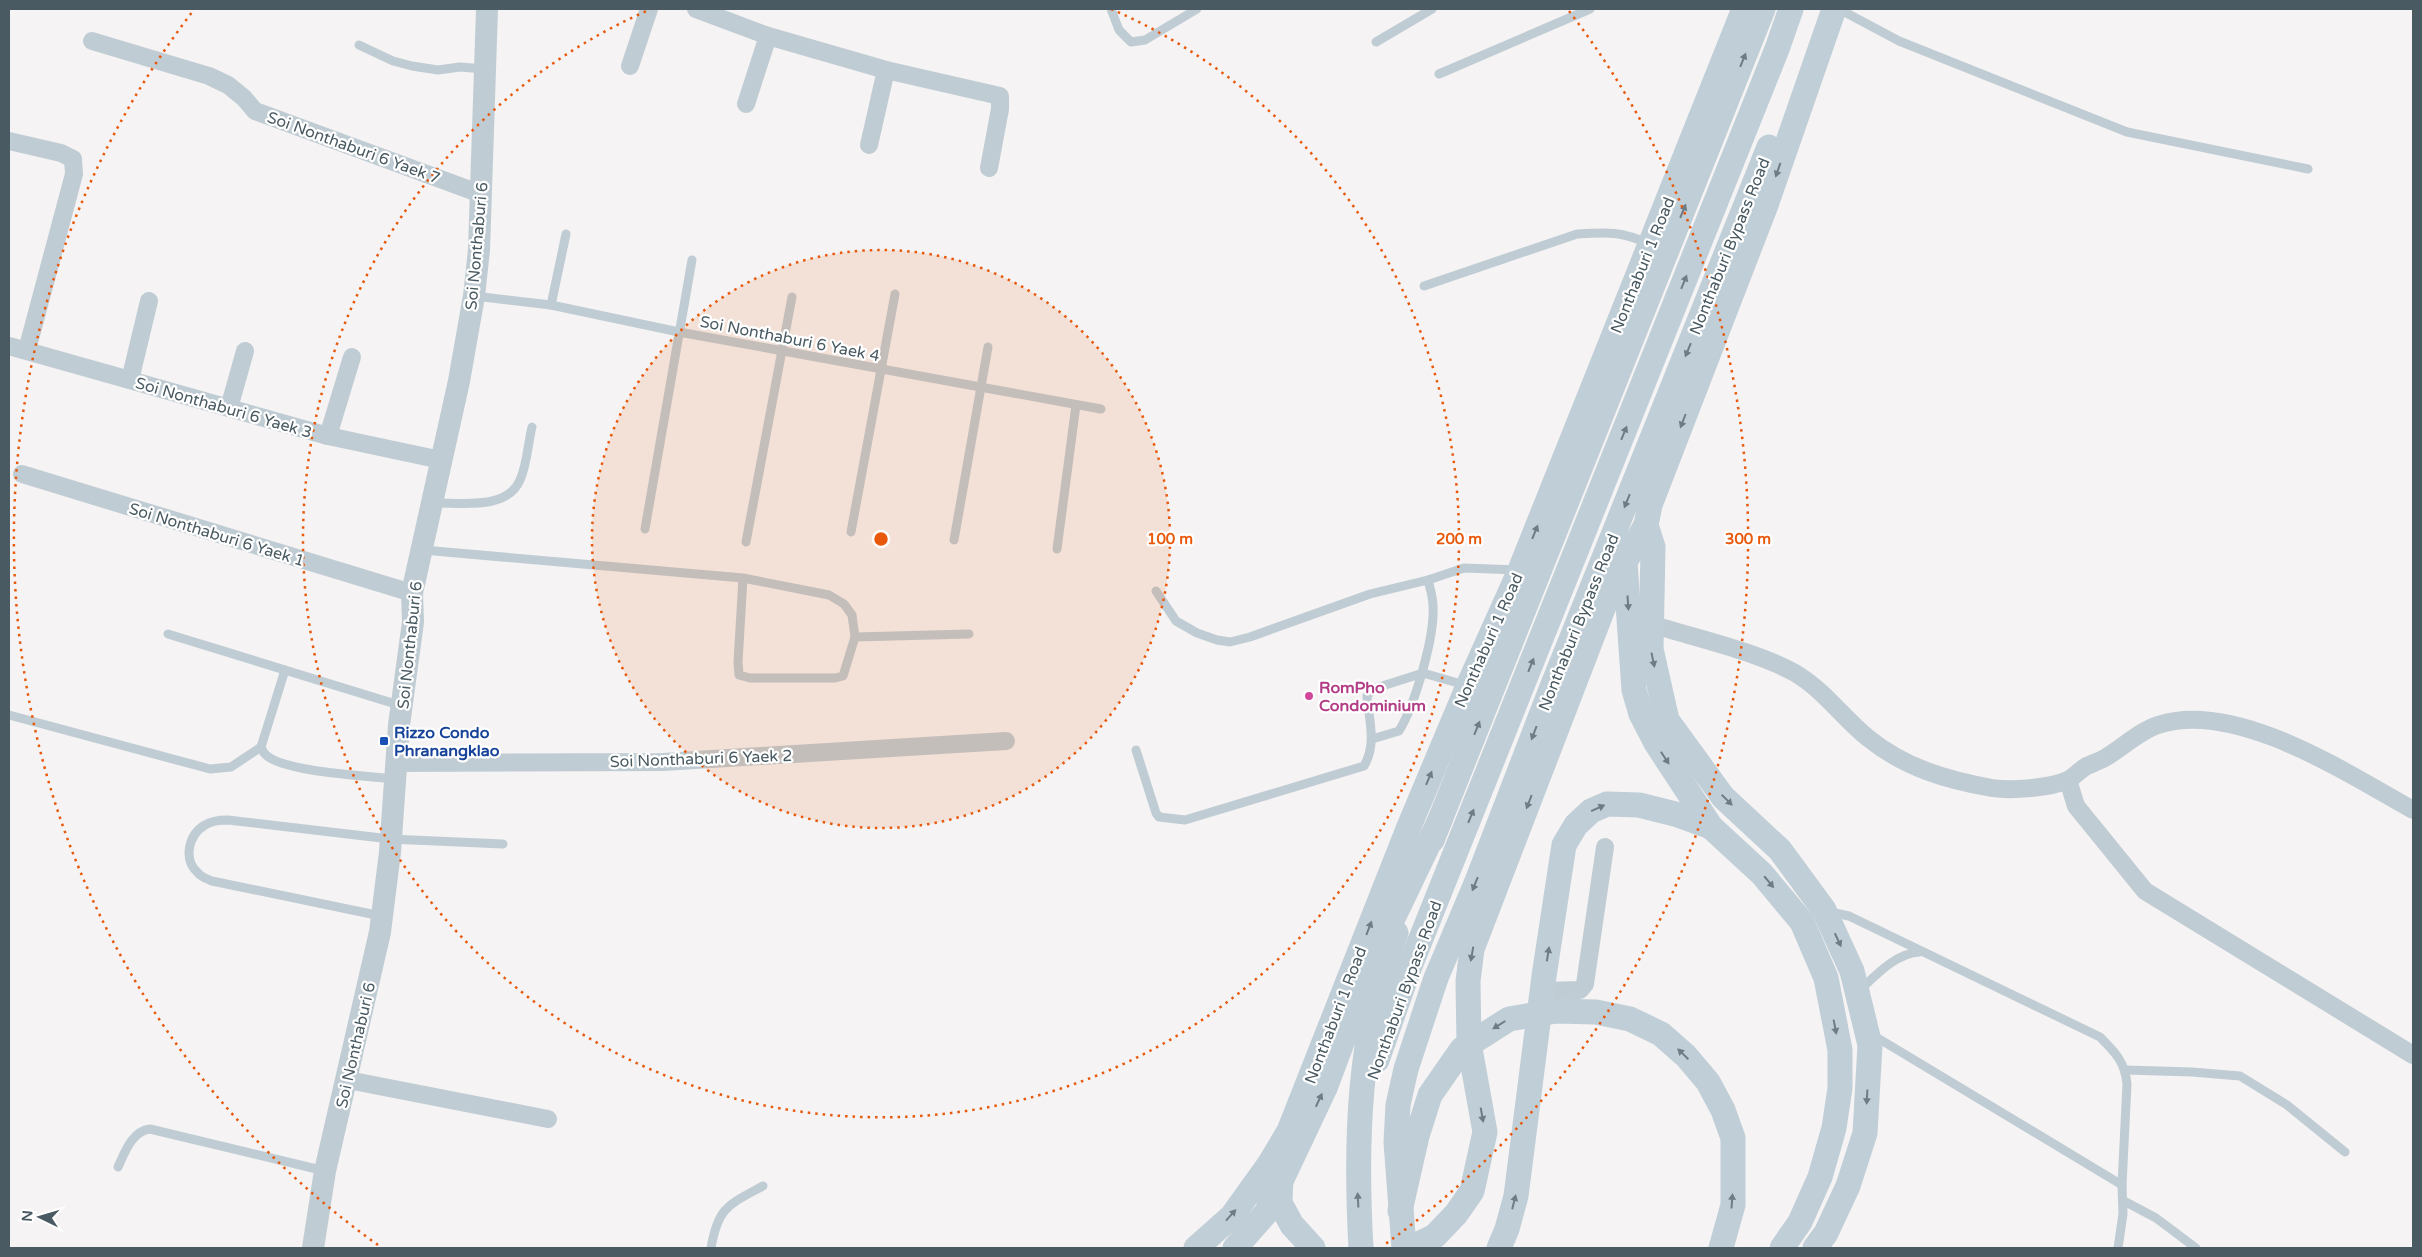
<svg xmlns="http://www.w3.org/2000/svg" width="2422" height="1257" font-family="'Varela Round',sans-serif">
<rect width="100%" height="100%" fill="#f5f3f3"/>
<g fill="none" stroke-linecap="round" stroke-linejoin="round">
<g stroke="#c0ccd3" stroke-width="9">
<path d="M 1111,9 L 1119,30 L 1131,42 L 1145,40 L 1197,9"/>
<path d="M 1839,9 L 1899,41 L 2127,132 L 2308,169"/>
<path d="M 1376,42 L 1432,9"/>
<path d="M 359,45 L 393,61 L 412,66 L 438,70 L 460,67 L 485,69"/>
<path d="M 1439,74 L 1590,9"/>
<path d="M 1424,286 L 1577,234 C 1608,232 1621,231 1650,244"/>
<path d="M 474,296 L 551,305 L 679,332 L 1101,409"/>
<path d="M 551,305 L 566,234"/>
<path d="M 432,503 C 460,502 507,511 520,480 C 527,465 528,443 532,427"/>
<path d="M 645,529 L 692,260"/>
<path d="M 851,532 L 895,294"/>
<path d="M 954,540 L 988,347"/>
<path d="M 746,542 L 792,297"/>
<path d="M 1057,549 L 1076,405"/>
<path d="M 423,550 L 743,578 L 829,595 L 844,604 L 852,615 L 855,637 L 843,676 L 835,678 L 750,678 L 739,675 L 738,662 L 743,578"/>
<path d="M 1156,591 L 1176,621 L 1197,633 L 1217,640 L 1230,642 L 1250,637 L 1370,594 L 1428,580 L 1464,568 L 1518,570"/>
<path d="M 168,634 L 402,706"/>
<path d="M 855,637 L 969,634"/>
<path d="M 9,715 L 210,769 L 231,767 L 261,747 L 285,670"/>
<path d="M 1372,739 L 1399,731 C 1415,705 1435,636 1433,606 C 1433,597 1430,588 1428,580"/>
<path d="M 261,747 C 262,749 263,752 265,754 C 281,772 368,776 394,779"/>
<path d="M 1136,750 L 1156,813 L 1159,817 L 1185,820 L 1364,766 C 1377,744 1369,720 1367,696 L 1373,689 L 1423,673 L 1465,685"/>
<path d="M 1830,912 L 1849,916 L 2100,1037 C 2115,1052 2125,1062 2127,1084 L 2122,1185 L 2123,1214 L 2118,1248"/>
<path d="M 381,916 L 212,881 C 207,879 201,877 198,873 C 183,860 188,835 205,825 C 211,821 220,820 228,820 L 390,839 L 503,844"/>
<path d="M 1859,991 C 1876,975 1896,953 1920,952"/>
<path d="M 1871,1034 L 2122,1185"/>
<path d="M 2126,1070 L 2192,1072 L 2240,1076 L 2287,1105 L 2345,1152"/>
<path d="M 118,1167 C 125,1152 132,1131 150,1129 L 325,1171"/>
<path d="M 2124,1201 L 2156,1218 L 2196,1248"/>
<path d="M 711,1248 C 718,1207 728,1205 763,1186"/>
</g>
<g stroke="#c0ccd3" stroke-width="18">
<path d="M 696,9 L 768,36 L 886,70 L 1000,96 L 1000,109 L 989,168"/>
<path d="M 92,41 L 209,76 L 228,85 L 244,98 L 255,111 L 481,194"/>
<path d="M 630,66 L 649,9"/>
<path d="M 746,104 L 768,36"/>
<path d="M 9,141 L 61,153 L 73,159 L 74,174 L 27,350"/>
<path d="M 869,145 L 886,70"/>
<path d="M 9,346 L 328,436 L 441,460"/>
<path d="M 130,380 L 149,301"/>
<path d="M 229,408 L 245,351"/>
<path d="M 328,436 L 352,357"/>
<path d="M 22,474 L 412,593"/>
<path d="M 1651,624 C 1695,638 1756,651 1795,673 C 1824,690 1843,718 1868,738 C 1905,768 1947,780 1992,788 C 2011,791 2050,788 2068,780 C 2074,777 2079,771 2085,767 C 2092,763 2101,761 2108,756 C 2124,746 2140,731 2158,725 C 2235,699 2348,774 2413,810"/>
<path d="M 396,763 L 663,762 L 1006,741"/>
<path d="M 2068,780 L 2076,806 L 2145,891 L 2413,1055"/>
<path d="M 1542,991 L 1580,990 L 1585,984 L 1605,847"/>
<path d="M 348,1080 L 548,1119"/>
</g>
<path stroke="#c0ccd3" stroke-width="22" d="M 313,1248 L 325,1171 L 380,932 L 390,852 L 399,725 L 413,622 L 412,593 L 459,381 L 474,296 L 479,250 L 487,9"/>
<g stroke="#c0ced7" stroke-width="25">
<path d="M 1646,525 L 1653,547 L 1651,649 L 1667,720 L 1723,797 L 1780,850 L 1824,910 L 1852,971 L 1870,1045 L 1865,1133 L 1848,1186 L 1826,1233 L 1815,1248"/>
<path d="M 1432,840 L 1763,9"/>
<path d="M 1377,1060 L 1410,966 L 1777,49 L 1791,9"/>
<path d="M 1281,1174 L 1280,1203 L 1292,1225 L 1313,1248"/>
<path d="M 1196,1248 L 1232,1216 L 1270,1163 L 1289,1131 L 1408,829 L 1468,686 L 1520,570 L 1744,9"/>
<path d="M 1361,1248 C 1355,1143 1358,1033 1396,933"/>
<path d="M 1404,1248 L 1396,1142 L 1398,1105 L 1406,1069 L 1436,978 L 1477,881 L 1550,692 L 1769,147"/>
<path d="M 1410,1248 L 1435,1236 L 1456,1214 L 1472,1191 L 1485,1132 L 1469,1043 L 1468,981 L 1472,949 L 1616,575 L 1625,562"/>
<path d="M 1499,1248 L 1507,1229 L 1516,1196 L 1544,976 L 1564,845 L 1576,825 L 1591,811 L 1607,804 L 1639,805 L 1675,814 L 1711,827"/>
<path d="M 1782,1248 L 1800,1222 L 1820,1177 L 1834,1128 L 1840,1088 L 1840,1050 L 1826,978 L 1802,922 L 1762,874 L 1711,827 L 1656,743 L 1641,714 L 1634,690 L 1625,562 L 1646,525 L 1650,505 L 1766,205 L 1834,9"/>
</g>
<g stroke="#c0ced7" stroke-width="25">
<path d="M 1400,1211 L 1417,1136 L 1430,1095 L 1462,1049 L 1509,1019 L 1556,1011 L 1596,1012 L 1630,1019 L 1661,1034 L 1686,1056 L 1708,1082 L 1723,1110 L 1733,1138 L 1733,1205 L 1721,1248"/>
<path d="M 1235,1248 L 1266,1213 L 1325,1088 L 1373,960 L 1440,820"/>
</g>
</g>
<defs><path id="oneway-solid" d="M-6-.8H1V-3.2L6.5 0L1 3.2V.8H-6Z" transform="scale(1.25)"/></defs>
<g fill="#6d7d85">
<use href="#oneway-solid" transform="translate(1743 60) rotate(-68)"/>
<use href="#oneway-solid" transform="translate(1778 170) rotate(109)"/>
<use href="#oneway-solid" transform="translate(1683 211) rotate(-68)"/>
<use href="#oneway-solid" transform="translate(1684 282) rotate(-68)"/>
<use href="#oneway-solid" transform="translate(1688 350) rotate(112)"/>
<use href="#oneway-solid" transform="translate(1683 421) rotate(111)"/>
<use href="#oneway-solid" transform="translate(1624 433) rotate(-68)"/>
<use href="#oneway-solid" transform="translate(1627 501) rotate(112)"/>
<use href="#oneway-solid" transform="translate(1535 532) rotate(-68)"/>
<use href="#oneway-solid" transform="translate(1628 603) rotate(86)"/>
<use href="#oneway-solid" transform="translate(1653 660) rotate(78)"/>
<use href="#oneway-solid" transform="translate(1531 665) rotate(-68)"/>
<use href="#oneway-solid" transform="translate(1477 728) rotate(-68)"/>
<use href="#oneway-solid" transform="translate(1534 733) rotate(111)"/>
<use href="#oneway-solid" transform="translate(1665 758) rotate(57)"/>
<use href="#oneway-solid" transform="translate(1429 778) rotate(-67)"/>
<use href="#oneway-solid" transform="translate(1727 800) rotate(45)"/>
<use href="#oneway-solid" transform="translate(1529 802) rotate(111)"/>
<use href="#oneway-solid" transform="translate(1598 808) rotate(-24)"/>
<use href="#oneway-solid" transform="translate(1471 816) rotate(-68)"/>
<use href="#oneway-solid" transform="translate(1769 882) rotate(50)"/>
<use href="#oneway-solid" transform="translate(1475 884) rotate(112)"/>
<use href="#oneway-solid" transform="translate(1369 928) rotate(-69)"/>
<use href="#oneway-solid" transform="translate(1838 940) rotate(65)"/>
<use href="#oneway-solid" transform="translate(1472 954) rotate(100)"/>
<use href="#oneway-solid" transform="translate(1548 954) rotate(-81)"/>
<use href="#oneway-solid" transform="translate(1499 1025) rotate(148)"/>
<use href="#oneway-solid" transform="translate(1835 1027) rotate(79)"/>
<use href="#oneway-solid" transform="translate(1683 1054) rotate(-136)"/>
<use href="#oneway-solid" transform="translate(1867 1097) rotate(93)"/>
<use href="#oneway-solid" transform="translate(1319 1100) rotate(-65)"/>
<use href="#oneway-solid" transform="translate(1482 1115) rotate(80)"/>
<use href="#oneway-solid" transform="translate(1358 1200) rotate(-93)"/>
<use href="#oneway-solid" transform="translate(1732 1201) rotate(-86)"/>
<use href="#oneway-solid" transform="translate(1514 1202) rotate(-76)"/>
<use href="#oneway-solid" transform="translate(1231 1215) rotate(-48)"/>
</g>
<circle cx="881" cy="539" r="289" fill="#e8590c" fill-opacity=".12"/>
<g fill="none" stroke="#e8590c" stroke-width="2.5" stroke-dasharray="2.5 5">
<circle cx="881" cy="539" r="289"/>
<path d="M1111 9A578 578 0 1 1 651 9"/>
<path d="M378 1245A867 867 0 0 1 193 11M1569 11A867 867 0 0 1 1384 1245"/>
</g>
<circle fill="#d1479c" stroke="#fff" stroke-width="2" cx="1309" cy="696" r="5"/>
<rect fill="#1a4fb4" stroke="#fff" stroke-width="2" x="379" y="736" width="10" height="10" rx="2.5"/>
<g text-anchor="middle" stroke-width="4.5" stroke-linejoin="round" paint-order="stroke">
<g font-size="16" fill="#495a62" stroke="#fff">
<text transform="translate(354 147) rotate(20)" y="6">Soi Nonthaburi 6 Yaek 7</text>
<text transform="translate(476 246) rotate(-85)" y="6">Soi Nonthaburi 6</text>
<text transform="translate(1729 246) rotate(-68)" y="6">Nonthaburi Bypass Road</text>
<text transform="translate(1642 265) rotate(-68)" y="6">Nonthaburi 1 Road</text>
<text transform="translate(790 338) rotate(11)" y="6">Soi Nonthaburi 6 Yaek 4</text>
<text transform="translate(224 407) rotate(16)" y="6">Soi Nonthaburi 6 Yaek 3</text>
<text transform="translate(217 534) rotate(17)" y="6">Soi Nonthaburi 6 Yaek 1</text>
<text transform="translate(1578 622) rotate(-68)" y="6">Nonthaburi Bypass Road</text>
<text transform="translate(1488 640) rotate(-66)" y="6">Nonthaburi 1 Road</text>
<text transform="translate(409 645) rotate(-84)" y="6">Soi Nonthaburi 6</text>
<text transform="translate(701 758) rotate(-2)" y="6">Soi Nonthaburi 6 Yaek 2</text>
<text transform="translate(1404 990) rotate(-70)" y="6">Nonthaburi Bypass Road</text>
<text transform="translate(1335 1015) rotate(-69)" y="6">Nonthaburi 1 Road</text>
<text transform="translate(355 1045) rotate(-77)" y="6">Soi Nonthaburi 6</text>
</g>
<g font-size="16" font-weight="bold" fill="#b23c85" stroke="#fff" text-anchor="start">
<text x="1319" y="693">RomPho<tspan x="1319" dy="18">Condominium</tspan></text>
</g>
<g font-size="16" font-weight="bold" fill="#164399" stroke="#fff" text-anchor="start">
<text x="394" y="738">Rizzo Condo<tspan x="394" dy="18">Phranangklao</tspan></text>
</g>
</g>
<circle cx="881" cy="539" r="8" fill="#e8590c" stroke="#fff" stroke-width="2.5"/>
<g font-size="15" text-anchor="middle" font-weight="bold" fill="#e8590c" stroke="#fff" stroke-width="4.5" stroke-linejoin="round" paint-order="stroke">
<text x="1170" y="544">100 m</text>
<text x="1459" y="544">200 m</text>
<text x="1748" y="544">300 m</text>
</g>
<rect width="2422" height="1257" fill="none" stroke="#495a62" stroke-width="20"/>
<g transform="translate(40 1217) rotate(275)" stroke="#ffffff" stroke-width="4" paint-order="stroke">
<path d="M0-4L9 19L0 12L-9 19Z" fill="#495a62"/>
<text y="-8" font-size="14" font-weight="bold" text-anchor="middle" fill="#495a62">N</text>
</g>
</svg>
